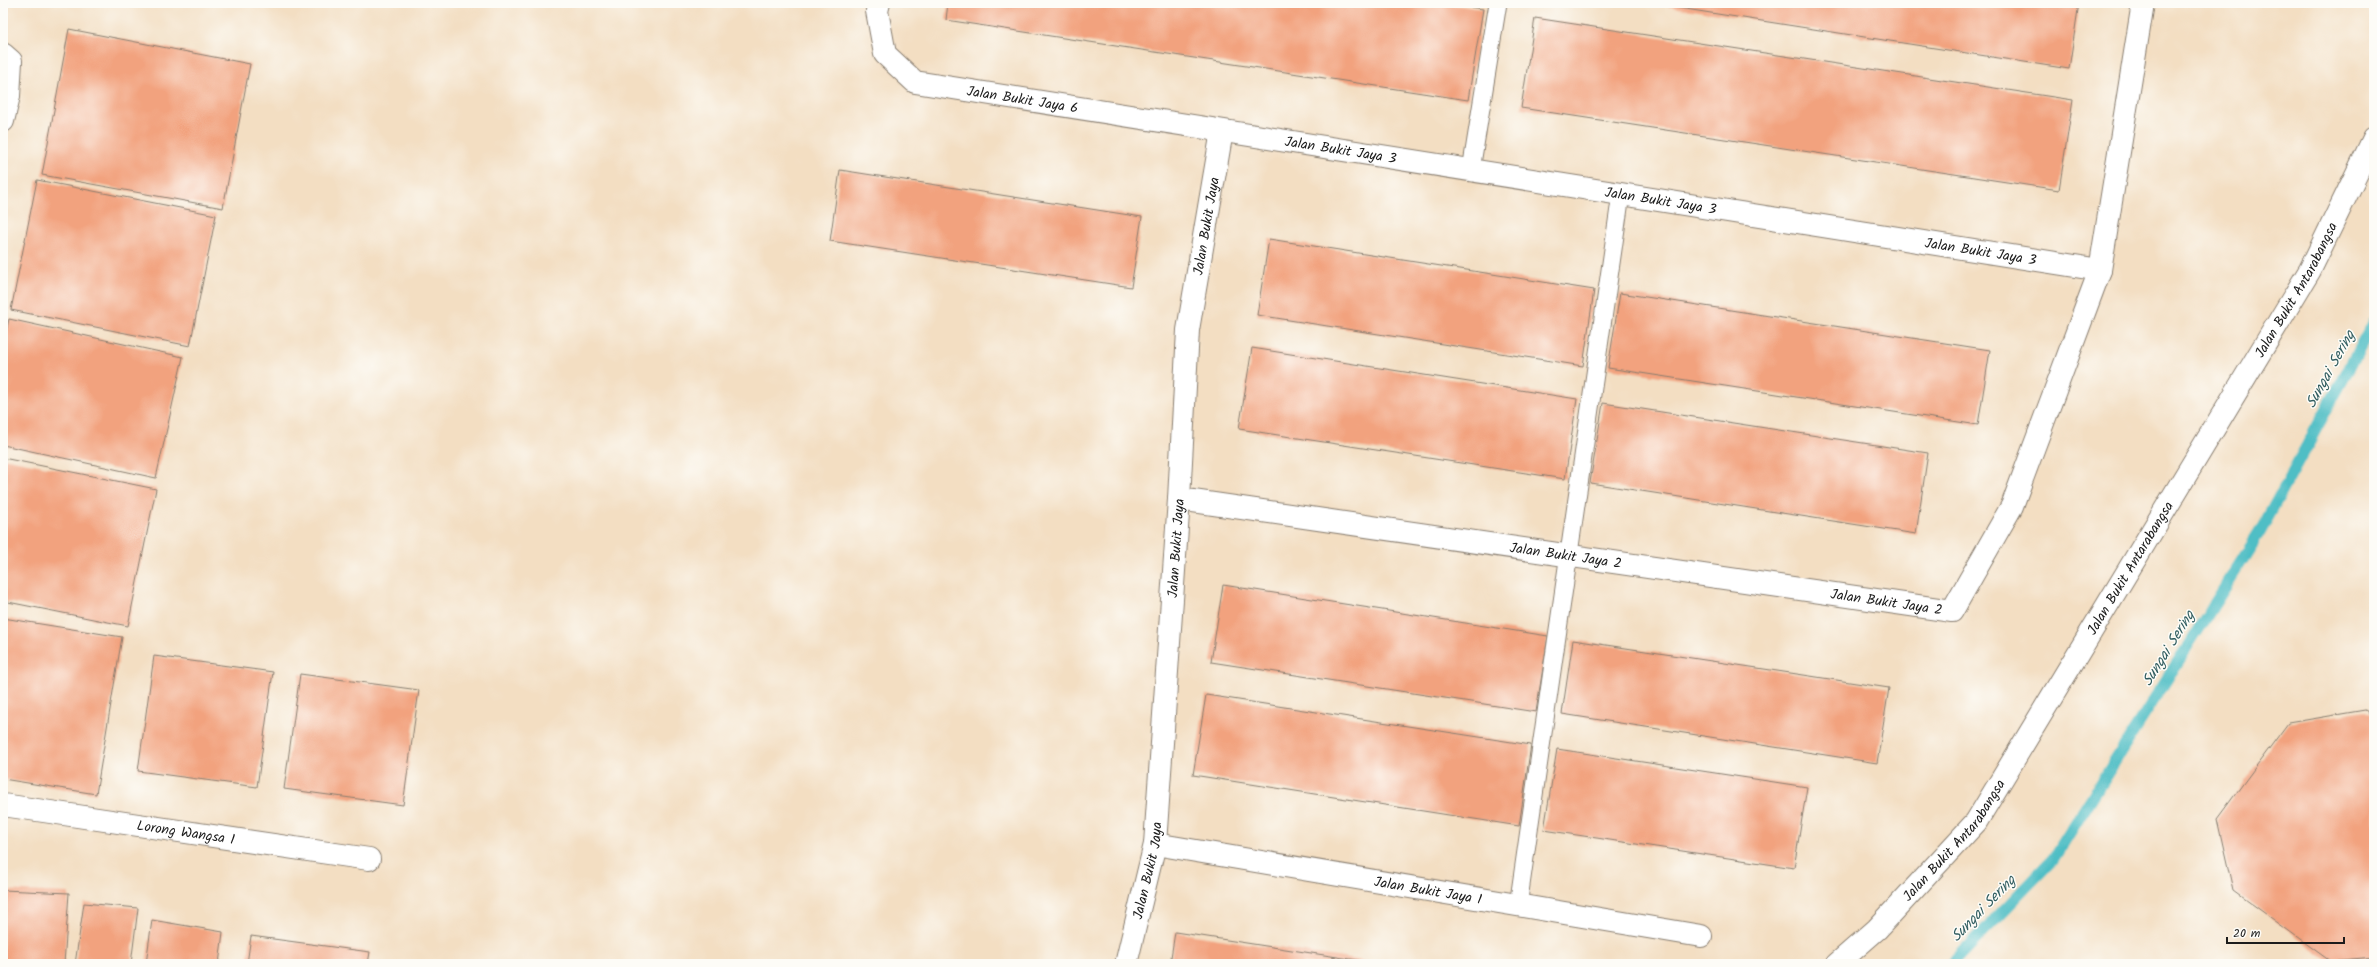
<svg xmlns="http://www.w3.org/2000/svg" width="2377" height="967" font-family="Kalam,sans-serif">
<rect width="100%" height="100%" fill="#fdfcf7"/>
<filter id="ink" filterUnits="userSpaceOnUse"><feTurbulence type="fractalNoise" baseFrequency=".025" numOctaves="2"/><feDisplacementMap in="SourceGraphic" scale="8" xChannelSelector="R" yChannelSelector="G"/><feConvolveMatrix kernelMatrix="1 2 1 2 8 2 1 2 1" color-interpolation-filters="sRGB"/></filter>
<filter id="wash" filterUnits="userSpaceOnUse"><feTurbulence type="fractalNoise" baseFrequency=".012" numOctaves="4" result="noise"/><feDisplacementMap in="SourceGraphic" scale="16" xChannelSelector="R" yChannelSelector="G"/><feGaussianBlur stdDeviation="0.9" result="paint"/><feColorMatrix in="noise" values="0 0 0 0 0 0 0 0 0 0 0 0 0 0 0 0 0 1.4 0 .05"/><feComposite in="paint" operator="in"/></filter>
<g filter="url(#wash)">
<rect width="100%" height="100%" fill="#f3dec2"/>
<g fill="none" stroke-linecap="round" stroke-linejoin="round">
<path stroke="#50bec5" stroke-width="12" d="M 1952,964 L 2053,859 L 2260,532 L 2374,322"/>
</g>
<g id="blocks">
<g fill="#f2a27e">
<path d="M 948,3 L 1441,3 L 1483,9 L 1468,100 L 946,20 Z"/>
<path d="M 1647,3 L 2079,3 L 2069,69 Z"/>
<path d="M 1535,18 L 2073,100 L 2059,190 L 1521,108 Z"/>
<path d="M 69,29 L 250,64 L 223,208 L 42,175 Z"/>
<path d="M 840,170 L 1142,217 L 1131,287 L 830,241 Z"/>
<path d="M 37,180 L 216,215 L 190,346 L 11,310 Z"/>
<path d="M 1269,239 L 1594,290 L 1583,366 L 1257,315 Z"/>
<path d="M 1620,293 L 1990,350 L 1978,425 L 1608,368 Z"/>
<path d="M 9,319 L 183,357 L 156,478 L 3,445 L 3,345 Z"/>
<path d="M 1252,348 L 1577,399 L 1565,479 L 1239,429 Z"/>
<path d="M 1603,403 L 1928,453 L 1916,534 L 1590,483 Z"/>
<path d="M 3,458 L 156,489 L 128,626 L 3,601 Z"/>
<path d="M 1223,585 L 1548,636 L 1536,712 L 1211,662 Z"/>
<path d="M 3,618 L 122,637 L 96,794 L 3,779 Z"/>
<path d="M 1573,640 L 1889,688 L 1877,763 L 1562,714 Z"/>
<path d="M 154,656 L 273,672 L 257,787 L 138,771 Z"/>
<path d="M 300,674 L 419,690 L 403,805 L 284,789 Z"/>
<path d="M 1206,695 L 1531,745 L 1519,826 L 1193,775 Z"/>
<path d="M 2365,710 L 2374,716 L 2374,957 L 2330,961 L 2233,890 L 2217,819 L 2288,723 Z"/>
<path d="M 1557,749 L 1807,787 L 1794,868 L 1544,830 Z"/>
<path d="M 3,890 L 69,893 L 64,964 L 3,964 Z"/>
<path d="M 84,903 L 138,908 L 131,964 L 75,964 Z"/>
<path d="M 152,920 L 223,932 L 219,964 L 146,964 Z"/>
<path d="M 1175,932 L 1376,963 L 1376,964 L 1170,964 Z"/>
<path d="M 251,936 L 370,952 L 368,964 L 247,964 Z"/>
</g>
</g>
</g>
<g filter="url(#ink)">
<use href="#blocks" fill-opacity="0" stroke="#887d6f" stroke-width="1"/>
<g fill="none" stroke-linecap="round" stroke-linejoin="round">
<g stroke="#887d6f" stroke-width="19">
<g id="service">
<path d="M 1471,170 L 1498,3"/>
<path d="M 1518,906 L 1621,194"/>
</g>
</g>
<g stroke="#887d6f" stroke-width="24">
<g id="minor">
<path id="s1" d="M 879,3 L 877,11 L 885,54 L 915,82 L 2100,270"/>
<path d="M 3,54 L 11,61 L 9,96 L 3,121"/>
<path id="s2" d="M 1179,499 L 1952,611 L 2012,506 L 2100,270 L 2143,3"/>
<path id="s3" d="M 3,805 L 369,859"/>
<path id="s4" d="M 1155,844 L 1701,936"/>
<path id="s5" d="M 1126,964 L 1155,844 L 1179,499 L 1188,330 L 1222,131"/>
<path id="s6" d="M 1837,964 L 1877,929 L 1976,822 L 2310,270 L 2374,138"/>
</g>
</g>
<use href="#service" stroke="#fff" stroke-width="17"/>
<use href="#minor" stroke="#fff" stroke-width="22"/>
</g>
</g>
<g text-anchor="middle" stroke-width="3" stroke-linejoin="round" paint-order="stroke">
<g font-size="14" fill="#1c1c1c" stroke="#fdfcf7">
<text dy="5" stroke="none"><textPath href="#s1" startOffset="202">Jalan Bukit Jaya 6</textPath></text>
<text dy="5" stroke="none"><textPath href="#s1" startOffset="524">Jalan Bukit Jaya 3</textPath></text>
<text dy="5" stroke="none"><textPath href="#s1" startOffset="848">Jalan Bukit Jaya 3</textPath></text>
<text dy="5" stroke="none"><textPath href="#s5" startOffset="744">Jalan Bukit Jaya</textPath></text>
<text dy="5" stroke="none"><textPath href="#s1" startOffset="1172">Jalan Bukit Jaya 3</textPath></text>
<text dy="5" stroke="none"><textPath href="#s6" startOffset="820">Jalan Bukit Antarabangsa</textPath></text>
<text dy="5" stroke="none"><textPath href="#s5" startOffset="420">Jalan Bukit Jaya</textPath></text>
<text dy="5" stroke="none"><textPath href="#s2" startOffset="391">Jalan Bukit Jaya 2</textPath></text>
<text dy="5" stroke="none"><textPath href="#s6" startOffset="496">Jalan Bukit Antarabangsa</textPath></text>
<text dy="5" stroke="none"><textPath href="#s2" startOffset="715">Jalan Bukit Jaya 2</textPath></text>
<text dy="5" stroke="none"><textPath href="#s3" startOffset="185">Lorong Wangsa 1</textPath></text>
<text dy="5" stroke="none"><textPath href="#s6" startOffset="171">Jalan Bukit Antarabangsa</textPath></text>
<text dy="5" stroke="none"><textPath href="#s5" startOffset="96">Jalan Bukit Jaya</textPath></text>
<text dy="5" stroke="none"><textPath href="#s4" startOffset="277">Jalan Bukit Jaya 1</textPath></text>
</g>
<g font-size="15" font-style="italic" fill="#315d60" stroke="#fdfcf7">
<text transform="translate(2330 369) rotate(-61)" y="5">Sungai Sering</text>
<text transform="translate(2168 648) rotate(-58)" y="5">Sungai Sering</text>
<text transform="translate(1983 908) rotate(-46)" y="5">Sungai Sering</text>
</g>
</g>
<rect width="2377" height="967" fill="none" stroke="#fdfcf7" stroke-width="16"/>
<path d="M2227 937v6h117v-6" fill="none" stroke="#1c1c1c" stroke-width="2"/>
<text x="2233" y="937" font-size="12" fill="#1c1c1c" stroke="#fdfcf7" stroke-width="3" paint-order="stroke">20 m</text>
</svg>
